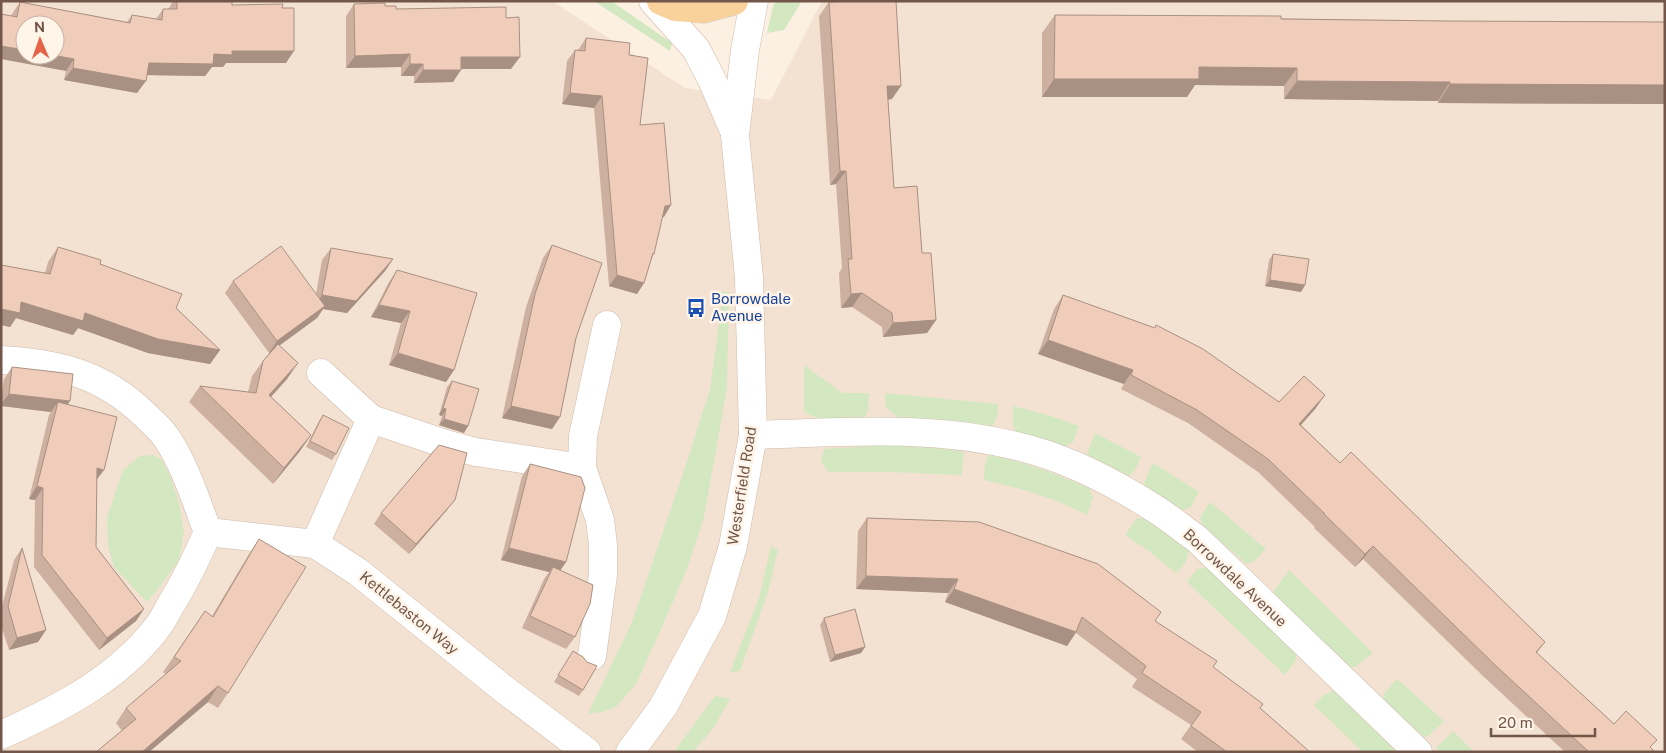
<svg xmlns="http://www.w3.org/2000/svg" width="1666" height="753" font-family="'Public Sans',sans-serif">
<rect width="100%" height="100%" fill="#fbf0e2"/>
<path fill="#f3e2d1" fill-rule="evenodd" d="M 1,1 L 552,1 L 685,88 L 771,100 L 822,1 L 1665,1 L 1665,752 L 1,752 ZM 25,25 L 55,25 L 55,55 L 25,55 Z"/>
<g fill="#d3e8c1">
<path d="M 594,1 L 611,1 L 672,43 L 670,51 Z"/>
<path d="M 776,1 L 802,1 L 784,30 L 767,33 L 773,6 Z"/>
<path d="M 721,292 L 729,292 L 727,388 L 704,517 L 687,569 L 658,636 L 636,684 L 616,707 L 602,712 L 588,714 L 632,622 L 687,462 L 710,389 L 721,310 Z"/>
<path d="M 804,365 L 842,393 L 869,393 L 868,410 L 865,417 C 846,418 819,424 804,411 Z"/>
<path d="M 885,393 L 998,404 C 999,414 996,421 990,428 L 898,417 L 886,408 Z"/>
<path d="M 1013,406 L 1048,415 L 1079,426 L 1073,442 L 1063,447 L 1017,434 C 1011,425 1013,416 1013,406 Z"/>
<path d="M 1095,433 L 1141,457 L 1135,470 L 1129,476 L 1093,460 L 1087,454 Z"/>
<path d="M 889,445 L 947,449 L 964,452 L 962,475 L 887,472 L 829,472 L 821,462 L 824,449 Z"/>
<path d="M 153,455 L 162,460 L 171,478 L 179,504 L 184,532 L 179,560 L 160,587 L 147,602 L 114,567 L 108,546 L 107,517 L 123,470 L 140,456 Z"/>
<path d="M 988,455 C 1024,461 1056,474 1089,488 L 1093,497 L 1087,515 C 1055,498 1020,488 984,480 L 985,465 Z"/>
<path d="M 1153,463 L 1199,492 L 1190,508 L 1182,510 L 1146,487 L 1144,483 Z"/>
<path d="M 1210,502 L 1266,549 L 1254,561 L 1247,564 L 1203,526 L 1200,517 Z"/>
<path d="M 1137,518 L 1148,519 L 1189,550 L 1186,562 L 1176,573 L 1146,549 L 1125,535 Z"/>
<path d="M 771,546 L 778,550 L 768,592 L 740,671 L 730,672 L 759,598 Z"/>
<path d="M 1208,567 L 1296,651 L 1296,660 L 1285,675 L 1187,582 L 1197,569 Z"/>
<path d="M 1289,570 L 1373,653 L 1355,667 L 1350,667 L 1272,594 Z"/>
<path d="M 1397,679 L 1444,721 L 1428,736 L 1424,737 L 1383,699 L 1384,694 Z"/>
<path d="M 1336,690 L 1397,752 L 1363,752 L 1314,705 L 1325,694 Z"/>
<path d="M 715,696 L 730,699 L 714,727 L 693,752 L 674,752 Z"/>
<path d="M 1453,731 L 1474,752 L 1440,752 L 1436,748 Z"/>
</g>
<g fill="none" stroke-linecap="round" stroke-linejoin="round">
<g stroke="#cebaac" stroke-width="29">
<g id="minor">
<path d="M 1,360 C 58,363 103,374 145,415 C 153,423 162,430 168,440 C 186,468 196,501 208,532 C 197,557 185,582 170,606 C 166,614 162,622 156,629 C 116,680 59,709 1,735"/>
<path d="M 321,373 L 371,419"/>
<path d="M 753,435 C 845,432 938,424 1028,449 C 1073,461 1118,485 1157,510 C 1171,519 1184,530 1197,539 L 1418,752"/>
<path d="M 208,532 L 315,544 L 358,572 L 505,690 L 587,752"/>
<path d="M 315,544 L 371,419 L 449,445 L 476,452 L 582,468"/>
<path d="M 592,656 L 603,575 L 603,545 L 600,520 L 582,468 L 583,436 L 607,325"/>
</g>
</g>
<g stroke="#d1b9a9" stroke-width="29">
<g id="secondary">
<path d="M 653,1 L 696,49 L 712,80 L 735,133"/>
<path d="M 630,752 L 663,707 L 712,616 L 733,546 L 753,435 L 749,277 L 735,135 L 745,50 L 754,1"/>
</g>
</g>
<g stroke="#d8d0cc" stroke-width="29">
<path id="primary" d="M 661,1 L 675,7 L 704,9 L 734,1"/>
</g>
<use href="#minor" stroke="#fff" stroke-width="28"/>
<use href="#secondary" stroke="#fff" stroke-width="28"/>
<use href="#primary" stroke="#f9d29b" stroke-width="28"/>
</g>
<g fill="#ceb0a0">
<path d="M 173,1 L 232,1 L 232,5 L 282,8 L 286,63 L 226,63 L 223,67 L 212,67 L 205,76 L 147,75 L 137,93 L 64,80 L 66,71 L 11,16 L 12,14 L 20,2 L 127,22 L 132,15 L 156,19 L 163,9 L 168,9 L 169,8 Z"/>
<path d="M 829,2 L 892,99 L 888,100 L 894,188 L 922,253 L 936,320 L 927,333 L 883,337 L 882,327 L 852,307 L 841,308 L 839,273 L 842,268 L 836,184 L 830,185 L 819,16 Z"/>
<path d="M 354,4 L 385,6 L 396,9 L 506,18 L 511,69 L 461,69 L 453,82 L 414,83 L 414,76 L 401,76 L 401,67 L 346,68 L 346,16 Z"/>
<path d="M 1055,15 L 1446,21 L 1665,22 L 1665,104 L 1438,103 L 1438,101 L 1284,99 L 1284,86 L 1195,85 L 1187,97 L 1042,97 L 1042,33 Z"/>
<path d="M 586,38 L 629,55 L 640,125 L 664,217 L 662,217 L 654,254 L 652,258 L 644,283 L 637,294 L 609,286 L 594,108 L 562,104 L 567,61 L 575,50 L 578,50 Z"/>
<path d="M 552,245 L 576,338 L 560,417 L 552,429 L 502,418 L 526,307 L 543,258 Z"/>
<path d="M 58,247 L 100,264 L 176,308 L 220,350 L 210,364 L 148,353 L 78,328 L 73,335 L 16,318 L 10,327 L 1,325 L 1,265 L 45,273 L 48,262 Z"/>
<path d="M 331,248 L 393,259 L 385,271 L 347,313 L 323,309 L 317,318 L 279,346 L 287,379 L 271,397 L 311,435 L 300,451 L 273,484 L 189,402 L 200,386 L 248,392 L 252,376 L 263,361 L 270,352 L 269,353 L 225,293 L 233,281 L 316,294 L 322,260 Z"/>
<path d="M 1273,254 L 1305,285 L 1301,292 L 1265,286 L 1269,260 Z"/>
<path d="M 397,270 L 454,370 L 446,382 L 389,365 L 401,323 L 371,317 L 389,282 Z"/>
<path d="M 1063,295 L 1279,402 L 1316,408 L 1301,425 L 1340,463 L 1545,642 L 1537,653 L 1614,724 L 1651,748 L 1655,752 L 1565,752 L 1484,677 L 1363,559 L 1355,567 L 1314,528 L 1315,527 L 1258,472 L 1188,423 L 1121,389 L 1124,384 L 1038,354 L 1054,309 Z"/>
<path d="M 12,367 L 67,405 L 97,480 L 96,547 L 144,609 L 136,621 L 99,650 L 34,567 L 35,500 L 29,499 L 49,415 L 51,412 L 2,406 L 1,396 L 4,379 Z"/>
<path d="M 452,381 L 468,426 L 464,433 L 439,425 L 442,416 L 439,415 L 447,387 Z"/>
<path d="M 323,415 L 336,454 L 332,460 L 306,447 L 319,421 Z"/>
<path d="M 530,464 L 566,562 L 560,570 L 575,637 L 566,649 L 522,628 L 544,579 L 549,572 L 501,560 L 522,476 Z"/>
<path d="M 447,510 L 409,554 L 374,524 L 381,513 Z"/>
<path d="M 867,518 L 1155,621 L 1213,667 L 1310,752 L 1198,752 L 1181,739 L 1191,725 L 1132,687 L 1137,679 L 1076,633 L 1067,646 L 945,602 L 948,593 L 856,589 L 858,531 Z"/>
<path d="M 259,539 L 228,693 L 218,708 L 208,702 L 149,752 L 96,752 L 122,731 L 116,723 L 126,708 L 166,674 L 163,672 L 205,611 L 212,616 L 249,554 Z"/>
<path d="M 22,548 L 46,630 L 38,642 L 9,650 L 1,625 L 1,610 L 14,560 Z"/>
<path d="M 824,618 L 865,647 L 861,653 L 830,662 L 820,625 Z"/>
<path d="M 573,651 L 583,690 L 579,696 L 554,682 Z"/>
</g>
<g fill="#a89082">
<path d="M 1,46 L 25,50 L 25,55 L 52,55 L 74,59 L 66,71 L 1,59 Z"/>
<path d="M 232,51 L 294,51 L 286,63 L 226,63 L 223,67 L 212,67 L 205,76 L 141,75 L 149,63 L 214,54 Z"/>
<path d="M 410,54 L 401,67 L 346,68 L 355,56 Z"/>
<path d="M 461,57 L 520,57 L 511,69 L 452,69 Z"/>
<path d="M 410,64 L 423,64 L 414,76 L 401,76 Z"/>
<path d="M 1199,67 L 1297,68 L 1284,86 L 1195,85 L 1187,97 L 1042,97 L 1054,79 Z"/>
<path d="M 73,68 L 146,81 L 137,93 L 64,80 Z"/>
<path d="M 423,70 L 461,70 L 453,82 L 414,83 Z"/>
<path d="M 1297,81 L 1450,82 L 1438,101 L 1284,99 Z"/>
<path d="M 1450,84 L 1665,85 L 1665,104 L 1438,103 Z"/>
<path d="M 887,86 L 901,86 L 892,99 L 878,100 Z"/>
<path d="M 570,93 L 602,96 L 594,108 L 562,104 Z"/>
<path d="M 840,171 L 846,171 L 836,184 L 830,185 Z"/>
<path d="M 671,205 L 664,217 L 657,217 L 665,206 Z"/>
<path d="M 393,259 L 385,271 L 347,313 L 323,309 L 317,318 L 269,353 L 277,341 L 314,307 L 322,295 Z"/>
<path d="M 617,275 L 644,283 L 637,294 L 609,286 Z"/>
<path d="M 1270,280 L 1305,285 L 1301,292 L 1265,286 Z"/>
<path d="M 862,293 L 852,307 L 841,308 L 851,294 Z"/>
<path d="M 21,302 L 85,313 L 220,350 L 210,364 L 148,353 L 78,328 L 73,335 L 16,318 L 10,327 L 1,325 L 1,309 Z"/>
<path d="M 379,305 L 410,311 L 401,323 L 371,317 Z"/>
<path d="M 936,320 L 927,333 L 883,337 L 893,323 Z"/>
<path d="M 1048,340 L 1133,370 L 1124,384 L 1038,354 Z"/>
<path d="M 398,353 L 454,370 L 446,382 L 389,365 Z"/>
<path d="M 298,363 L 287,379 L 258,411 L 269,395 Z"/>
<path d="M 9,394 L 70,401 L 61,414 L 58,402 L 51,412 L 1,406 L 1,404 Z"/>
<path d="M 1325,395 L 1316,408 L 1290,437 L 1299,424 Z"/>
<path d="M 511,406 L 560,417 L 552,429 L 502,418 Z"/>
<path d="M 443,408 L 446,409 L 442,416 L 439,415 Z"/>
<path d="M 444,419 L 468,426 L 464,433 L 439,425 Z"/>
<path d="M 311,435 L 300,451 L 273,484 L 284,468 Z"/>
<path d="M 97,468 L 104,470 L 95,482 Z"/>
<path d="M 37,486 L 43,488 L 35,500 L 29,499 Z"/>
<path d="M 455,500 L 447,510 L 409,554 L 416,544 Z"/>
<path d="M 1373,546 L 1363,559 L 1355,567 L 1365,554 Z"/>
<path d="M 509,548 L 566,562 L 558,574 L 553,567 L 549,572 L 501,560 Z"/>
<path d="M 866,576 L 958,579 L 948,593 L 856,589 Z"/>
<path d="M 954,589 L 1076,632 L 1067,646 L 945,602 Z"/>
<path d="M 144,609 L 136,621 L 99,650 L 107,638 Z"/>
<path d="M 46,630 L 38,642 L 9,650 L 17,638 Z"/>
<path d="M 865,647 L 861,653 L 830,662 L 835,655 Z"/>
<path d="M 218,686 L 208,702 L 149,752 L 142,752 Z"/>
</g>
<g fill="#f0cdba" stroke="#a89082">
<path d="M 177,1 L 232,1 L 232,5 L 283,4 L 282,8 L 294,8 L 294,51 L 232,51 L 232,55 L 214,54 L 213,64 L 149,63 L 146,81 L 73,68 L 74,59 L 52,55 L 55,55 L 55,25 L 25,25 L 25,50 L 1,46 L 1,14 L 17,17 L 20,2 L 130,23 L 132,15 L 162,20 L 163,9 L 177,9 Z"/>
<path d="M 848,1 L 896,1 L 901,86 L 887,86 L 894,188 L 917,186 L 922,253 L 931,253 L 936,320 L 893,323 L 892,313 L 862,293 L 851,294 L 848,259 L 852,259 L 846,171 L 840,171 L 829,2 Z"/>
<path d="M 385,3 L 385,6 L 396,6 L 396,9 L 506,7 L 506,18 L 519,17 L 520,57 L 461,57 L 461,70 L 423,70 L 423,64 L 410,64 L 410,54 L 355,56 L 354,4 Z"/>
<path d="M 1055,15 L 1281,16 L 1281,19 L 1446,21 L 1665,22 L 1665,85 L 1450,84 L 1450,82 L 1297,81 L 1297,68 L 1199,67 L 1199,79 L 1054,79 Z"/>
<path d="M 586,38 L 630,43 L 629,55 L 648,58 L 640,125 L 664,123 L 671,205 L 665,206 L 654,254 L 653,253 L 644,283 L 617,275 L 602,96 L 570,93 L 575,50 L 585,51 Z"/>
<path d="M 552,245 L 602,263 L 576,338 L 560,417 L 511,406 L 535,294 Z"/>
<path d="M 281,246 L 325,306 L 277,341 L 233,281 Z"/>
<path d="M 58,247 L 101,260 L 100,264 L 182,294 L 176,308 L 220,350 L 158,339 L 85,313 L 83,321 L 21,302 L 20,313 L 1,309 L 1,265 L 50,274 Z"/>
<path d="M 331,248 L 393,259 L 356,301 L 322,295 Z"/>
<path d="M 1273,254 L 1309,259 L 1305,285 L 1270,280 Z"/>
<path d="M 397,270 L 477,293 L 454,370 L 398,353 L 410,311 L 379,305 Z"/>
<path d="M 1063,295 L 1155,328 L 1156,325 L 1203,349 L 1279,402 L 1304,376 L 1325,395 L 1299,424 L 1340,463 L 1351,452 L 1545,642 L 1536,652 L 1614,724 L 1626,711 L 1657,740 L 1650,747 L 1655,752 L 1589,752 L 1494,664 L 1373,546 L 1365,554 L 1324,514 L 1325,514 L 1268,459 L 1197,410 L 1131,375 L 1133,370 L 1048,340 Z"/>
<path d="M 278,344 L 298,363 L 269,395 L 311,435 L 284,468 L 200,386 L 256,393 L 263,361 Z"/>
<path d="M 12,367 L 73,374 L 70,401 L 9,394 Z"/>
<path d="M 452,381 L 479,389 L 468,426 L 444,419 L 446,409 L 443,408 Z"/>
<path d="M 1,396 L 2,396 L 1,412 Z"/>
<path d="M 58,402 L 117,417 L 104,470 L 97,468 L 96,547 L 144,609 L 107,638 L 42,555 L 43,488 L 37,486 Z"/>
<path d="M 323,415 L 349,428 L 336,454 L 310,441 Z"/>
<path d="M 439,445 L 467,453 L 455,500 L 416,544 L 381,513 Z"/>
<path d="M 530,464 L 581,477 L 585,488 L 566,562 L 509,548 Z"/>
<path d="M 867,518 L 979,522 L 1098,564 L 1161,612 L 1155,621 L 1217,661 L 1213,667 L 1263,704 L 1260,708 L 1310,752 L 1227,752 L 1191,726 L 1201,712 L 1142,673 L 1146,666 L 1082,617 L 1076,632 L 954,589 L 958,579 L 866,576 Z"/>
<path d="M 259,539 L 306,567 L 228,693 L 218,686 L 142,752 L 96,752 L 136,719 L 126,708 L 181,661 L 174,657 L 205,611 L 213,617 Z"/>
<path d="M 22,548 L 46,630 L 17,638 L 8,606 Z"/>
<path d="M 553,567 L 593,585 L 590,604 L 575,637 L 530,616 Z"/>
<path d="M 855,609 L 865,647 L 835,655 L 824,618 Z"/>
<path d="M 573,651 L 583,657 L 587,662 L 597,666 L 583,690 L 558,675 Z"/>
</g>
<defs>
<g id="bus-bare" transform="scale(1.5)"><path d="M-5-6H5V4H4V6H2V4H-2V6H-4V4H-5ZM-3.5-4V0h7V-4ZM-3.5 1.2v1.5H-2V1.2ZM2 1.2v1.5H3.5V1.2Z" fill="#1a4fb4" stroke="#fff4e8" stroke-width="2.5" paint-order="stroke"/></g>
</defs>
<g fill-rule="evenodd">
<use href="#bus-bare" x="696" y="308"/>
</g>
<g text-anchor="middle" stroke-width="5" stroke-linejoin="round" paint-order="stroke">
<g font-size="15" fill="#164399" stroke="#fff4e8" text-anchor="start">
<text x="711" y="304">Borrowdale<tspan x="711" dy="17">Avenue</tspan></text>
</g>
<g font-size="15" fill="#725649" stroke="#fff4e8">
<text transform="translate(742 486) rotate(-81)" y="5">Westerfield Road</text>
<text transform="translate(1235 578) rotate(43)" y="5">Borrowdale Avenue</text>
<text transform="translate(409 613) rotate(39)" y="5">Kettlebaston Way</text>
</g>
</g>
<rect width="1666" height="753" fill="none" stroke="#725649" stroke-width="5"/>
<g transform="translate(40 40) rotate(358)"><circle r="24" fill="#fff4e8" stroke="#c7b5a8"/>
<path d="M0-4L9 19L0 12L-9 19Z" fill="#e36449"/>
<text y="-8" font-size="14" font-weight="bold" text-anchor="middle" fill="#725649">N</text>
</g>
<path d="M1491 728v8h104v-8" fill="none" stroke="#725649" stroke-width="2.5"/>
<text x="1498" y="728" font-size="15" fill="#725649" stroke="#fff4e8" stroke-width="4" paint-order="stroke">20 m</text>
</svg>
